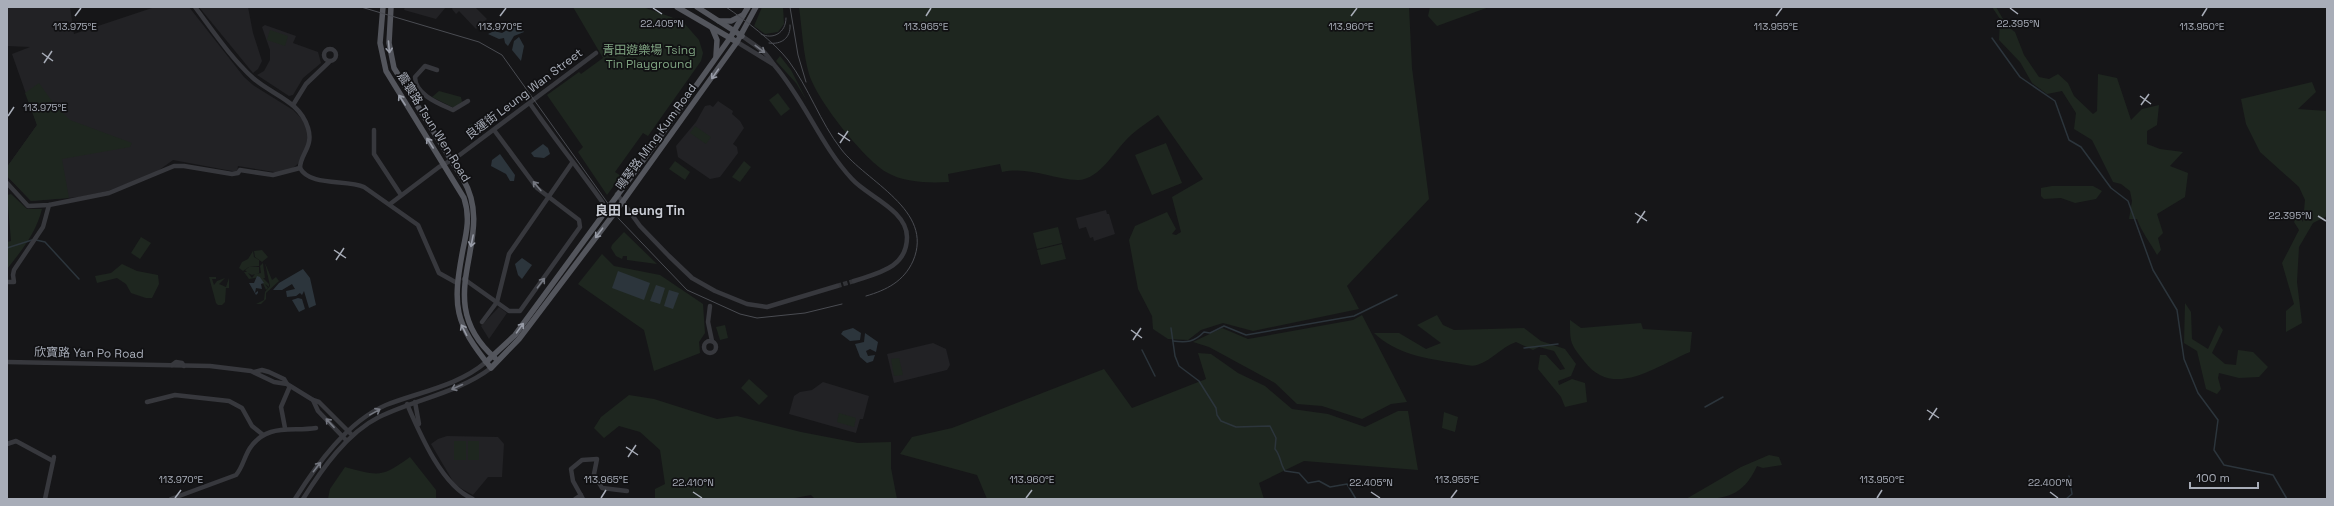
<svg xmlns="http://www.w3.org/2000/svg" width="2334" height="506" font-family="'Space Grotesk','Noto Sans TC',sans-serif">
<rect width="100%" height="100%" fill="#161618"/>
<g fill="#222225">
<path d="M 7,7 L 70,7 L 74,34 L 155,7 L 189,7 L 244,77 L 253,85 L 293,110 L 303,120 L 307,128 L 308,141 L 300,162 L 293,168 L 280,173 L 238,166 L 237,172 L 173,160 L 155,173 L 108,191 L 79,197 L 31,201 L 7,176 L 7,167 L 37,125 L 12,54 L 30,47 L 7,46 Z"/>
<path d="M 199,7 L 248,7 L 253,33 L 262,61 L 258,69 L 253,73 Z"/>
<path d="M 405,7 L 446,7 L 436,19 L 404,10 Z"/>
<path d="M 453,7 L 475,7 L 487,19 L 476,29 L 459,11 L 456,14 L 452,9 Z"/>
<path d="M 265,25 L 296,36 L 293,43 L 318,52 L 321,63 L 303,78 L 293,95 L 289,96 L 257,75 L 264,71 L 270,60 L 270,50 L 262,27 Z"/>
<path d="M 718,101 L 733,111 L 732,114 L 740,121 L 744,128 L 733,144 L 737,147 L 738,153 L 720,177 L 710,179 L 678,157 L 676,146 L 696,122 L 705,106 L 710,105 L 713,107 Z"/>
<path d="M 1106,210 L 1107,214 L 1109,214 L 1115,234 L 1094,241 L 1093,237 L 1090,238 L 1086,227 L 1079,229 L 1076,218 Z"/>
<path d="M 499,307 L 507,313 L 489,339 L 481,326 Z"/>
<path d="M 933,343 L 946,349 L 950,365 L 947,370 L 894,383 L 887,354 Z"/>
<path d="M 823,382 L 869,396 L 863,419 L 860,419 L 856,433 L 789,414 L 794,396 L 800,392 L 812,390 Z"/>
<path d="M 447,436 L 498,437 L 504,444 L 502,477 L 488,477 L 473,495 L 462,489 L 454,483 L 431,444 L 438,439 Z"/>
</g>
<g fill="#1e261f">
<path d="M 573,7 L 643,7 L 671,17 L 684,23 L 699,40 L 703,53 L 701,61 L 648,136 L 643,133 L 615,172 L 621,176 L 607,195 L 578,152 L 583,147 L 547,95 L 579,72 L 581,74 L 603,58 Z"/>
<path d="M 762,7 L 783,7 L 784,24 L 778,32 L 765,34 L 754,26 Z"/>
<path d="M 799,7 L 1409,7 L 1412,68 L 1429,199 L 1347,286 L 1359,309 L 1253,331 L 1223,323 L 1201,330 L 1188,340 L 1168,339 L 1153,329 L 1152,316 L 1138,289 L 1129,240 L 1135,226 L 1167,212 L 1176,229 L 1172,234 L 1176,235 L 1181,232 L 1172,197 L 1203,179 L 1158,115 C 1149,121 1139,128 1131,135 C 1116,148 1100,180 1078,180 C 1052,179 1029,166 1002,172 L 1000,164 L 948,174 L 949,182 C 930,183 904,183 886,172 C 862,157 817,100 809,74 C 803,53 802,29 799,7 Z"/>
<path d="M 1430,7 L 1489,7 L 1437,26 L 1428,16 Z"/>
<path d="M 1992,7 L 1996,7 L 2007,26 L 2015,32 L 2024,55 L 2039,77 L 2049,79 L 2058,74 L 2068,83 L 2074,96 L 2093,114 L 2097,111 L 2098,74 L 2117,78 L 2131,120 L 2142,109 L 2159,105 L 2157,125 L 2147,131 L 2147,144 L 2160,149 L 2183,152 L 2170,166 L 2188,173 L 2185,197 L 2157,214 L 2163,233 L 2158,238 L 2161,250 L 2157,255 C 2150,242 2142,233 2137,219 L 2129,219 L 2132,201 L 2130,191 L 2121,184 L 2113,182 L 2092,140 L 2074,129 L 2076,113 L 2062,91 L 2047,94 L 2032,83 L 2020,62 L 1999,40 L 2000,19 Z"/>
<path d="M 270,30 L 288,36 L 285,46 L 267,40 Z"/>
<path d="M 780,56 L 791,70 L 807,101 L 796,83 L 776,61 Z"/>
<path d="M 2312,82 L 2316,92 L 2298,109 L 2327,111 L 2327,216 L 2313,223 L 2299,247 L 2297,282 L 2302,323 L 2286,332 L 2286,311 L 2294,304 L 2282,263 L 2299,230 L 2294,222 L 2298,214 L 2303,222 L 2305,200 L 2299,187 L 2260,152 L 2246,124 L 2241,99 Z"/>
<path d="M 39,83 L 54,104 L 70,120 L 132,143 L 130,147 L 62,159 L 69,198 L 31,201 L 7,176 L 7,167 L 37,125 L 25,93 Z"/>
<path d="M 439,91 L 461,97 L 462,102 L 454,108 L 432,97 Z"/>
<path d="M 778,93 L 790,109 L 781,116 L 769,100 Z"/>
<path d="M 477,121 L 484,129 L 468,139 L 467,127 Z"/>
<path d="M 695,126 L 711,137 L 706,144 L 690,133 Z"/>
<path d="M 1166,143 L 1182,183 L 1152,195 L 1135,155 Z"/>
<path d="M 675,161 L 690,172 L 685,180 L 669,169 Z"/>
<path d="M 744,161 L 751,167 L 740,182 L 732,177 Z"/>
<path d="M 2052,186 L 2093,186 L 2102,191 L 2096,199 L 2075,203 L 2061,198 L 2044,199 L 2041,196 L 2041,188 Z"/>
<path d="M 11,194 L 27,209 L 42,209 C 36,233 22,250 7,269 L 7,242 L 11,241 L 7,195 Z"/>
<path d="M 1058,227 L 1062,243 L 1037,249 L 1033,233 Z"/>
<path d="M 624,232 L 657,264 L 627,260 L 627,256 L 623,256 L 622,259 L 616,256 L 611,248 L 612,245 Z"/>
<path d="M 141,237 L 151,243 L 140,259 L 131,253 Z"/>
<path d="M 1062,244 L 1066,259 L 1041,265 L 1037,250 Z"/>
<path d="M 262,250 L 268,257 L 262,262 L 255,257 L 254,251 Z"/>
<path d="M 253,251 L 254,257 L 259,260 L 259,266 L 249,267 L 243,271 L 239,268 L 242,262 L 248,259 Z"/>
<path d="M 602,254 L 614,266 L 660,275 L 703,304 L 705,333 L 699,342 L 700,353 L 654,371 L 644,330 L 578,284 Z"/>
<path d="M 263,263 L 265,278 L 263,278 L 269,284 L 269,287 L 265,284 L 268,288 L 266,290 L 260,277 L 249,279 L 244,272 L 247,272 L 245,270 L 249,267 L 259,267 L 259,273 L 252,275 L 248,273 L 252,278 L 255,274 L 261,273 L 260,266 Z"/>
<path d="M 265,263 L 272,280 L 276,277 L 279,281 L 266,293 L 266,299 L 261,304 L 256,304 L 264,300 L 265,292 L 270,286 Z"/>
<path d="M 122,264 L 137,271 L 158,275 L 159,284 L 152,298 L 146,298 L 131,293 L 126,284 L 117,278 L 97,283 L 95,276 L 111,273 Z"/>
<path d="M 209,277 L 216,277 L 216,279 L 212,279 L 214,285 L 217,281 L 225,278 L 219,284 L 226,287 L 229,278 L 229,288 L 226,288 L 225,302 L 222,305 L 218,305 L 216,303 Z"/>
<path d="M 2185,303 L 2191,312 L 2192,339 L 2208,349 L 2219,325 L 2223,330 L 2212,353 L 2225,364 L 2236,365 L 2238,350 L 2253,352 L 2268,367 L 2259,377 L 2239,378 L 2219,373 L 2218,378 L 2221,389 L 2217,394 L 2206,389 L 2197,351 L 2184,343 Z"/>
<path d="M 1362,315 L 1407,402 L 1391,404 L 1362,419 L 1322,406 L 1297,404 L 1275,383 L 1209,347 L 1193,342 L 1222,328 L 1248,339 L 1353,320 Z"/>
<path d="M 1437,315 L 1443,325 L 1454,330 L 1524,328 L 1541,341 L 1565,349 L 1576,364 L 1571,376 L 1558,381 L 1559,385 L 1572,379 L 1585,383 L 1587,402 L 1565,407 L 1561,397 L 1538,369 L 1540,355 L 1546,355 L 1560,370 L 1565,369 L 1554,351 L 1539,347 L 1533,350 L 1516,342 C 1501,347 1493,360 1477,365 C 1471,367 1462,364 1456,363 C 1427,359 1396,354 1374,333 L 1399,333 L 1426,349 L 1441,343 L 1417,325 Z"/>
<path d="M 1570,320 L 1581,328 L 1641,323 L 1643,329 L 1692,332 L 1690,352 C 1656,366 1613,400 1584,361 C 1570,343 1570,343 1570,320 Z"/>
<path d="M 725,325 L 728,338 L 720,340 L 716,327 Z"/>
<path d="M 1198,353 L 1211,354 L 1238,373 L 1265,386 L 1292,409 L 1328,414 L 1365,427 L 1398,411 L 1408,411 L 1418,470 L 1304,461 L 1259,483 L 1264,499 L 987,499 L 977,475 L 900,454 L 912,437 L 952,428 L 1104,369 L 1132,408 L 1206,379 Z"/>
<path d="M 899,358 L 903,375 L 894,376 L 891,359 Z"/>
<path d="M 749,379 L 768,396 L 759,405 L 741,388 Z"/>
<path d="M 629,395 L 654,399 L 717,419 L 737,416 L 801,432 L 858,443 L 891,442 L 891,468 L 897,499 L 815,499 L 811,495 L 789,499 L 655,499 L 655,489 L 665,484 L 660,450 L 640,432 L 619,426 L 604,438 L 594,428 L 601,417 Z"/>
<path d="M 1444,412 L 1458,417 L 1455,432 L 1442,428 Z"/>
<path d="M 839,413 L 856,418 L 854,427 L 837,422 Z"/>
<rect x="454" y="441" width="12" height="19"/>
<rect x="468" y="441" width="11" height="19"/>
<path d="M 1769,455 L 1779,457 L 1782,465 L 1763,468 L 1757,466 C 1741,501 1720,499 1686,499 L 1741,467 Z"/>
<path d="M 410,457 L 436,490 L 436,499 L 328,499 L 330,489 L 345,467 C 379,476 381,478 410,457 Z"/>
</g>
<g fill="#2c353c">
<path d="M 514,26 L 519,27 L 524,32 L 514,36 L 508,46 L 505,43 L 504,38 L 499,39 L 488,34 L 494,31 L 502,33 Z"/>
<path d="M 519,37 L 524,46 L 521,61 L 512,50 L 514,41 Z"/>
<path d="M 543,144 L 548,148 L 550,154 L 544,158 L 534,157 L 531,153 Z"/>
<path d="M 500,154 L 515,175 L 514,181 L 510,181 L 506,174 L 491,166 L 492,160 Z"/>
<path d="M 522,258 L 532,265 L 522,279 L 518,275 L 515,264 Z"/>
<path d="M 303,269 L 310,278 L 316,305 L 309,308 L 304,291 L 302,295 L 300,293 L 296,296 L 287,297 L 286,291 L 295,289 L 292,284 L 282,290 L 273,290 L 279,283 Z"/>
<path d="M 618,271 L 650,283 L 644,300 L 612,288 Z"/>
<path d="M 257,276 L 260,277 L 264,283 L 261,284 L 262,289 L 256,288 L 255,293 L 258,291 L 258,293 L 256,295 L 249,283 L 254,283 Z"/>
<path d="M 656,285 L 665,288 L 660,304 L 650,301 Z"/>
<path d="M 669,290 L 679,293 L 673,309 L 664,306 Z"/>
<path d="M 298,298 L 302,299 L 305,309 L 299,312 L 292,300 Z"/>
<path d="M 853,328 L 861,333 L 860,340 L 850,341 L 841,334 L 843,331 Z"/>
<path d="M 865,333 L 878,342 L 876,352 L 870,349 L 866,351 L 868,356 L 875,355 L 873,361 L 867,363 L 860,357 L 855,344 L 864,342 Z"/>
</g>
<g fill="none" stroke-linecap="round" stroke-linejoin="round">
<g stroke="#2c353c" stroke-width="1.5">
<path d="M 1992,38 L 2020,77 L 2055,101 L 2069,140 L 2081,147 L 2111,188 L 2128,201 L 2153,270 L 2177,310 L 2184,359 L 2198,393 L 2218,420 L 2214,450 L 2224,465 L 2273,475 L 2287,499"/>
<path d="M 36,240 L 45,242 L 79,279"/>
<path d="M 7,248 L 32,240"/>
<path d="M 1171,328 L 1175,356 L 1179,366 L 1199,381 L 1216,408 L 1217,415 L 1221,421 L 1236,427 L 1270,426 L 1276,438 L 1275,449 C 1281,456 1280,464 1285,471 L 1299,473 L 1308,483 L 1319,481 L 1330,487 L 1347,484 L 1356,499"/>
<path d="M 1173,341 C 1187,343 1194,342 1204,332 L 1210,333 L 1224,326 L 1246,335 L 1354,316 L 1397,295"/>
<path d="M 1524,348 L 1558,344"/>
<path d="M 1142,350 L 1155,376"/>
<path d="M 1705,407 L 1723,397"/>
<path d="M 2066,499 L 2072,494 L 2069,476"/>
</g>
<path stroke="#333438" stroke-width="4.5" stroke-dasharray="4.5 2" stroke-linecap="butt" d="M 837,286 L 854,281"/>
<g stroke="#37383d" stroke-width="4.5">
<path d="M 195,7 C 213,31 231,58 253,78 C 272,95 300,101 308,128 C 314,147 300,154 300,168"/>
<path d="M 742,36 C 749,41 757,46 764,52 C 768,56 771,61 775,66 C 805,101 821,146 852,179 C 867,196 907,210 907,237 C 907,268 878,273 854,281"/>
<path d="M 737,42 L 773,64"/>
<circle cx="330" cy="55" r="6"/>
<path d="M 437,70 L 425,66 L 415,77 C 415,95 440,104 453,110 L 468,101"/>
<path d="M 529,102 C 553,137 579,169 603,203"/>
<path d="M 293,105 L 306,84 L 329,62"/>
<path d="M 374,130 L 374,154 L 401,195"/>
<path d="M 300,168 C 310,187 347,179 364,187 L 418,225 L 439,273 L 457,283"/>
<path d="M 7,183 L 28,206 L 49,205 L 109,193 L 174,166 L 184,166 L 232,174 L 238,173 L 240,170 L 273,175 L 300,168"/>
<path d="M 617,194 L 640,226 L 669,256 L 692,278 L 715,291 L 747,304 L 767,307 L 837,286"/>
<path d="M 390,204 L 439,167 L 457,157 L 596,53"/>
<path d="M 464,279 L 509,311 L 520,311 L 580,227 L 579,220 L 537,188 L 494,130"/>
<path d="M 7,282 L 14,282 L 13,275 L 14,270 L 43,227 L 49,205"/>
<path d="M 710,306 L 708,322 L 712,341"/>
<path d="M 482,322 L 497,302 L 509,254 L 572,163"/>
<circle cx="710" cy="347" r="6"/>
<path d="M 7,362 L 210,366 L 251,371 L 274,382 L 287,384"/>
<path d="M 172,365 L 176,362 L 182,363 L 184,366"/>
<path d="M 254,372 L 262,370 L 269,372 L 284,379 L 287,384 L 313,400 L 318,411 L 345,439"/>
<path d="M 313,400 L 319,402 L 351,434"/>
<path d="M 147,402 L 175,395 L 229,401 L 242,408 L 252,426 L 262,434"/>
<path d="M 415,402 L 419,424"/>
<path d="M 407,404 C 420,434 442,486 473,499"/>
<path d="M 285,428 L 281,407 L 290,386"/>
<path d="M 7,444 L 16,441 L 53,461"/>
<path d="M 45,499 L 54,457"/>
<path d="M 171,499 L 236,475 C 243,467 244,457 250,448 C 267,423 291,432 316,428"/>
<path d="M 295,499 C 317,464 347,422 386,405 C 419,392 458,386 486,362"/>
<path d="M 303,499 C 322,469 347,433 379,417 C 416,399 458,393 491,368"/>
<path d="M 575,499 L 581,495"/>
<path d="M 583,499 L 573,481 L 571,469 L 582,460 L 597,459 L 594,474 L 602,488 L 627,491"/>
</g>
<g stroke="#53555c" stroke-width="5.5">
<path d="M 383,7 L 380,43 L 386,71 L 464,198 C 470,216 467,231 463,249 C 452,307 454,322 491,368 L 519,339 L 616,211 L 737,42 L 756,7"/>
<path d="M 391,7 L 389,43 L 394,68 L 463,179 C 499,240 427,298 495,358"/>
<path d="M 677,7 L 737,42"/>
<path d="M 697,7 L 742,36"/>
<path d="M 719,21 L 731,21 L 743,15"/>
<path d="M 712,28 L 717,40 L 716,56"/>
<path d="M 486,362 L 515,335 L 644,159 L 730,38 L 748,7"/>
</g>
<g stroke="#4a4c52" stroke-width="1">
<path d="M 361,7 L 479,42 L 502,55 L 619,219 L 687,290 L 740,314 L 757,318 L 805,313 L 842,304"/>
<path d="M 726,7 C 745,20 774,42 788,60 C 809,88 820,122 841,149 C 866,182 935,210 913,261 C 904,281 887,290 866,296"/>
<path d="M 790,7 L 798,55 L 806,82"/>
<path d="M 761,34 C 773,40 786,33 786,18"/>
<path d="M 769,43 C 781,45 791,38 790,25"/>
</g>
</g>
<defs><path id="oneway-shaft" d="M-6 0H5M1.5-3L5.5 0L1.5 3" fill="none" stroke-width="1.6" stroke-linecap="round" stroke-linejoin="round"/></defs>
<g stroke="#979ba6">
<use href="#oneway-shaft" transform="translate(389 47) rotate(85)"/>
<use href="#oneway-shaft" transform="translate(715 74) rotate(125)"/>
<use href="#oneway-shaft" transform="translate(402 100) rotate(-123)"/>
<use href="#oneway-shaft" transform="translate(430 143) rotate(-123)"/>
<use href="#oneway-shaft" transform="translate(599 233) rotate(127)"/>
<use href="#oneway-shaft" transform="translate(472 241) rotate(101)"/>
<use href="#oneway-shaft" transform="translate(520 328) rotate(-54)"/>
<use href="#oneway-shaft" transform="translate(464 330) rotate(-117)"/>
</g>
<g stroke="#757881">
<use href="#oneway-shaft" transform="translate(760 49) rotate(37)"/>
<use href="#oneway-shaft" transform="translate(537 186) rotate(-130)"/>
<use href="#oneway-shaft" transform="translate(541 283) rotate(-53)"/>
<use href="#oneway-shaft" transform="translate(457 387) rotate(156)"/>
<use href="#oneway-shaft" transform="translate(375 412) rotate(-29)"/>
<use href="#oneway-shaft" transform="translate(330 423) rotate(-133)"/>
<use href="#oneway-shaft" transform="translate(317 467) rotate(-52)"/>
</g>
<path fill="none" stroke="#a8adb8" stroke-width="1.5" d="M 653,8 L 662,14M 2010,8 L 2018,14M 75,16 L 81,8M 500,16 L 506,8M 926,16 L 931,8M 1351,16 L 1357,8M 1776,16 L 1782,8M 2202,16 L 2207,8M 42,53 L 53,61M 44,63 L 52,51M 2140,96 L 2151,104M 2141,105 L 2149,94M 8,116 L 14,107M 838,133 L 850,141M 840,143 L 848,131M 1635,213 L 1647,221M 2318,216 L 2326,221M 1637,223 L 1645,211M 334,250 L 346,258M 336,260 L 344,248M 1131,330 L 1142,338M 1133,340 L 1141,328M 1927,410 L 1939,418M 1929,420 L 1937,408M 626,447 L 638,455M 628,457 L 636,445M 693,492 L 702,498M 1371,492 L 1380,498M 2050,492 L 2058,498M 175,498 L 181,490M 601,498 L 606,490M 1026,498 L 1032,490M 1451,498 L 1457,490M 1877,498 L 1882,490"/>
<g text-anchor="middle" stroke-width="3.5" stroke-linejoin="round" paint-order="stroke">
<g font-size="12" fill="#7fa381" stroke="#111113">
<text x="649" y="54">青田遊樂場 Tsing<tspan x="649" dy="14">Tin Playground</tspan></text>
</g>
<g font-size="12" fill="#a8adb8" stroke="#111113">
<text transform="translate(524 94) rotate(-37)" y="4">良運街 Leung Wan Street</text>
<text transform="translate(434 127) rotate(58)" y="4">震寰路 Tsun Wen Road</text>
<text transform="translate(656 137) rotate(-54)" y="4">鳴琴路 Ming Kum Road</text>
<text transform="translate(89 353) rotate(1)" y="4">欣寶路 Yan Po Road</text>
</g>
<g font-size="13" font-weight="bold" fill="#c9ccd4" stroke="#111113">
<text x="640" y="215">良田 Leung Tin</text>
</g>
</g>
<g font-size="10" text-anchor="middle" fill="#a8adb8" stroke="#111113" stroke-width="3.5" stroke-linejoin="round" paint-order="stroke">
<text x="662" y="27">22.405°N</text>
<text x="2018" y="27">22.395°N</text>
<text x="75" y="30">113.975°E</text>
<text x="500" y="30">113.970°E</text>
<text x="926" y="30">113.965°E</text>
<text x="1351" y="30">113.960°E</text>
<text x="1776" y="30">113.955°E</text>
<text x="2202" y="30">113.950°E</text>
<text x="45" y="111">113.975°E</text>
<text x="2290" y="219">22.395°N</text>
<text x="181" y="483">113.970°E</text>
<text x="606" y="483">113.965°E</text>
<text x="1032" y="483">113.960°E</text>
<text x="1457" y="483">113.955°E</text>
<text x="1882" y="483">113.950°E</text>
<text x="693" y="486">22.410°N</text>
<text x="1371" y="486">22.405°N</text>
<text x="2050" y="486">22.400°N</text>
</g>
<rect width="2334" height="506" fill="none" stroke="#a8adb8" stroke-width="16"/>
<path d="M2190 482v6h68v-6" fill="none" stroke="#a8adb8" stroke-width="2"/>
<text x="2196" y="482" font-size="12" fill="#a8adb8" stroke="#111113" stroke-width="3" paint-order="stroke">100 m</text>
</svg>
